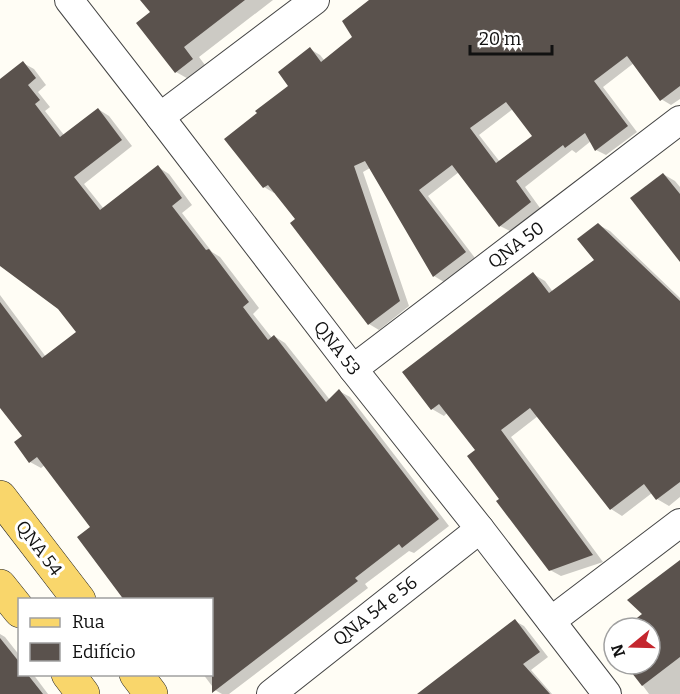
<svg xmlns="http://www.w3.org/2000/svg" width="680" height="694" font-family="Bitter,serif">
<rect width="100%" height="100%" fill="#fffdf5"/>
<g fill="#0003" fill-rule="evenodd">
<path d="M 142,0 L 273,0 L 199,57 L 208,69 L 192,81 L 176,72 L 152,12 Z"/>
<path d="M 371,0 L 680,0 L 680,99 L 671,105 L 661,99 L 634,63 L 603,87 L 637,132 L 606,155 L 596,150 L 591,141 L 576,153 L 572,150 L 525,187 L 540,208 L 510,231 L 500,226 L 459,172 L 428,196 L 475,258 L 444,282 L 434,276 L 370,168 L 363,172 L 409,306 L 379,330 L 369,324 L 292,224 L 297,220 L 276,192 L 274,193 L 264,187 L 290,86 L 310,49 L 320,55 L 325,61 L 355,37 ZM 513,109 L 534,136 L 500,162 L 479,135 Z"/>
<path d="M 23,63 L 34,69 L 46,85 L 38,92 L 50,107 L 45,111 L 64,135 L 98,109 L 109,116 L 132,146 L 84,184 L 104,209 L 158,167 L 169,174 L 192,205 L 182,213 L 212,252 L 220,257 L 259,308 L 253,314 L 272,338 L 274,336 L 285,343 L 330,400 L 339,391 L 350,397 L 449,526 L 414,553 L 409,551 L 365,584 L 368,588 L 229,694 L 222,694 L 215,690 L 203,674 L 212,674 L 212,600 L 92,527 L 45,465 L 41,468 L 30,462 L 16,442 L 24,436 L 0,405 L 0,295 L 46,357 L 78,332 L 59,308 L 0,264 L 0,81 Z"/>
<path d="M 663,174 L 675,181 L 680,187 L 680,260 Z"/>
<path d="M 599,225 L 610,231 L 680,298 L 680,497 L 669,506 L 657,499 L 652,493 L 622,516 L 611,509 L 538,416 L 511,437 L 603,562 L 561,576 L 550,570 L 501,500 L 477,450 L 448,412 L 444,416 L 432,409 L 533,274 L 545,281 L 553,292 L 596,260 Z"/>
<path d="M 680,561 L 680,694 L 649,694 L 627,664 L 650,664 L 650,628 L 627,628 L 645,614 Z"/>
<path d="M 515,621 L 524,626 L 548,657 L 531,670 L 552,694 L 420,694 Z"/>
<path d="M 0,634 L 5,637 L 20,656 L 20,674 L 33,674 L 48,694 L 0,694 Z"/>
<path d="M 614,638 L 614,647 L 609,641 Z"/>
</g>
<g fill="#5a524d" fill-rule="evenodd">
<path d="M 140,0 L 245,0 L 184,47 L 193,59 L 175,73 L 136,23 L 150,12 Z"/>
<path d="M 369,0 L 680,0 L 680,86 L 660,101 L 627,56 L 594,81 L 628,126 L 595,151 L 585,133 L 565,148 L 563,145 L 516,181 L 531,202 L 499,227 L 452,165 L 419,190 L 466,252 L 433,277 L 365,161 L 354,166 L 400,301 L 368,325 L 290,223 L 295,219 L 268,185 L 263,188 L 224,139 L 257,113 L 255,111 L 288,86 L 278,72 L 310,47 L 321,62 L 352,37 L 342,21 ZM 506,102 L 532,136 L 496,163 L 470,128 Z"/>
<path d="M 23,61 L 36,78 L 28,85 L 40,100 L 35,104 L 60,137 L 98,108 L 122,140 L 74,177 L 100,210 L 158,165 L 182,198 L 172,206 L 206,250 L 209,249 L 249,302 L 243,307 L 268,340 L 274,335 L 326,402 L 339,389 L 439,519 L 402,548 L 399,544 L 355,578 L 358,581 L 212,693 L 212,600 L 124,600 L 77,537 L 90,527 L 37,457 L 29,463 L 14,442 L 22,436 L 0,408 L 0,302 L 42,358 L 76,332 L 58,309 L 0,266 L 0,79 Z"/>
<path d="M 663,173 L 680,194 L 680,262 L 630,198 Z"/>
<path d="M 598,223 L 680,301 L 680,482 L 656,500 L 644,484 L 610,510 L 530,408 L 501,430 L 593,555 L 549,571 L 496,501 L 499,499 L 467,456 L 475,450 L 439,404 L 431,410 L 402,372 L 533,272 L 549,293 L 594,260 L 577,239 Z"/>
<path d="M 680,560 L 680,657 L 642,686 L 625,664 L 650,664 L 650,628 L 624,628 L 642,614 L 627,600 Z"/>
<path d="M 515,619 L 540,652 L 523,664 L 550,694 L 417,694 Z"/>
<path d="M 0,638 L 20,663 L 20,675 L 28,675 L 43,694 L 0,694 Z"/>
</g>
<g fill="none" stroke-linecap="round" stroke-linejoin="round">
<g stroke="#444" stroke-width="30">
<g id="minor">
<path d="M 69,0 L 160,117 L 353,369 L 480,529 L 607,694"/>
<path d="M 160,117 L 315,0"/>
<path d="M 353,369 L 680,120"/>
<path d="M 551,621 L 680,523"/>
<path d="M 271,694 L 480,529"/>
</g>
</g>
<g stroke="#222" stroke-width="34">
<g id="major">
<path d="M 0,497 L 79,600"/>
<path d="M 0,586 L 20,611"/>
<path d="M 68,674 L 83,694"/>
<path d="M 136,674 L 151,694"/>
</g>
</g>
<use href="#minor" stroke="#fff" stroke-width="28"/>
<use href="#major" stroke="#f9d66b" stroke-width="33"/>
</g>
<g text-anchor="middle" stroke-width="6" stroke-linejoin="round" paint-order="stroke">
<g font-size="18" fill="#111" stroke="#fff">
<text transform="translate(516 245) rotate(-37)" y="6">QNA 50</text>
<text transform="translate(337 348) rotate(52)" y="6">QNA 53</text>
<text transform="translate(39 548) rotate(53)" y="6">QNA 54</text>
<text transform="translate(375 611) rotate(-38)" y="6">QNA 54 e 56</text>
</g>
</g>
<rect x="18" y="598" width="195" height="78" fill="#ffffff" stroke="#a0a0a0" stroke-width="1.5"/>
<rect x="30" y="618" width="30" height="9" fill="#f9d66b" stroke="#a0a0a0" stroke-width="1.5"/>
<text x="72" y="628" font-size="18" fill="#111111">Rua</text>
<rect x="30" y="643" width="30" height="18" fill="#5a524d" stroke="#a0a0a0" stroke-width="1.5"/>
<text x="72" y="658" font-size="18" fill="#111111">Edifício</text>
<g transform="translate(632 646) rotate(251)"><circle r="28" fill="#ffffff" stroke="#a0a0a0" stroke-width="1.5"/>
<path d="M0-4.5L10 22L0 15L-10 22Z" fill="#c4262e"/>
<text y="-9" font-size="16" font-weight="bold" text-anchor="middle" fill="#111111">N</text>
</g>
<path d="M470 45v9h82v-9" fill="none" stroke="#111111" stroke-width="3"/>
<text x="479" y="45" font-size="18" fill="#111111" stroke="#ffffff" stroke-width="4.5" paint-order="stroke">20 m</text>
</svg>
